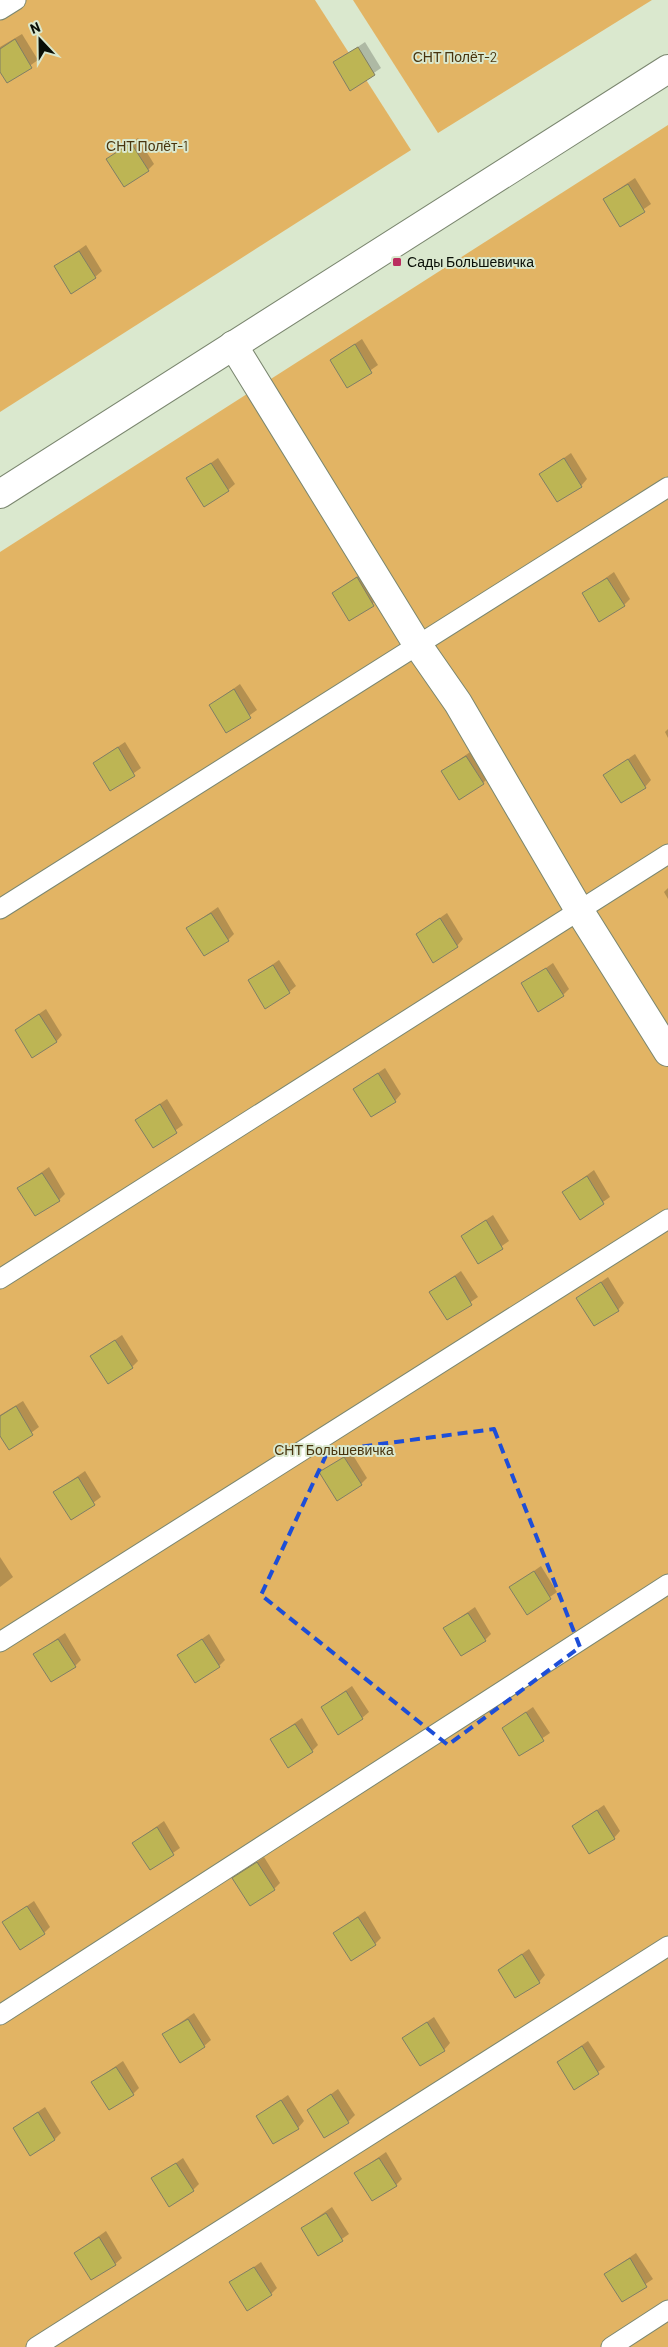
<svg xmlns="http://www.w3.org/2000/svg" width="668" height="2347" font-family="Barlow,sans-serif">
<rect width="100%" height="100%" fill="#dae8ce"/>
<g fill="#e2b464">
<path d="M 0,0 L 315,0 L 411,150 L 0,412 Z"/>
<path d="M 353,0 L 652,0 L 438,133 Z"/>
<path d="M 668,125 L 668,2347 L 0,2347 L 0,552 Z"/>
</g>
<g fill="#0003">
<path d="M 22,34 L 38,60 L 8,81 L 0,69 L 0,47 Z"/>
<path d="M 365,42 L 381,68 L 351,89 L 334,63 Z"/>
<path d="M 138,138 L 154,164 L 148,170 L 108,159 Z"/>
<path d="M 635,178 L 651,204 L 621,225 L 604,199 Z"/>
<path d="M 86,245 L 102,271 L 95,277 L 56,266 Z"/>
<path d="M 362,339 L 378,365 L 348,386 L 331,360 Z"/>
<path d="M 571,453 L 587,479 L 581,486 L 541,474 Z"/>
<path d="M 218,458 L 235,484 L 228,490 L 188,479 Z"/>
<path d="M 364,572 L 380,598 L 350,619 L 333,593 Z"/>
<path d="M 614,572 L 630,599 L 624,605 L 583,594 Z"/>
<path d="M 240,684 L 257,710 L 227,731 L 211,705 Z"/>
<path d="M 668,729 L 668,738 L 665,732 Z"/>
<path d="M 125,742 L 141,768 L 111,789 L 94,763 Z"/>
<path d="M 473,750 L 489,777 L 483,783 L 443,771 Z"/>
<path d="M 635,754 L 651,780 L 645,787 L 605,775 Z"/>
<path d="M 668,888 L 668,899 L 664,892 Z"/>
<path d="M 218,907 L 234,934 L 228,940 L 188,928 Z"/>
<path d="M 447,913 L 463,939 L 457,946 L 417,934 Z"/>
<path d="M 279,960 L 296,986 L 289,992 L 249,981 Z"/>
<path d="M 553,963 L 569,989 L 563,995 L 523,984 Z"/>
<path d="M 46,1009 L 62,1035 L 56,1042 L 16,1030 Z"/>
<path d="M 385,1068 L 401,1094 L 395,1101 L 355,1089 Z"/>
<path d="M 167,1099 L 183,1125 L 153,1146 L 136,1120 Z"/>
<path d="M 49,1167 L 65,1194 L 59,1200 L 19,1188 Z"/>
<path d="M 594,1170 L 610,1197 L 580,1218 L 564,1192 Z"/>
<path d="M 493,1215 L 509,1241 L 479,1262 L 462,1236 Z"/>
<path d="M 461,1271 L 478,1297 L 447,1318 L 431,1292 Z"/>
<path d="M 608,1277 L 624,1303 L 618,1310 L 578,1298 Z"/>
<path d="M 122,1335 L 138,1361 L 132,1367 L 92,1356 Z"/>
<path d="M 23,1401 L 39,1427 L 9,1449 L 0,1434 L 0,1415 Z"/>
<path d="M 351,1452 L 367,1478 L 361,1484 L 321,1473 Z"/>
<path d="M 85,1471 L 101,1497 L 71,1519 L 55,1492 Z"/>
<path d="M 0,1557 L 13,1577 L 0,1587 Z"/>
<path d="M 541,1566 L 557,1592 L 527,1613 L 511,1587 Z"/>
<path d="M 475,1607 L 491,1634 L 485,1640 L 445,1628 Z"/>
<path d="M 65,1633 L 81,1660 L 75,1666 L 35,1654 Z"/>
<path d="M 209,1634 L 225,1660 L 219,1666 L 179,1655 Z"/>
<path d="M 352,1686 L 369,1712 L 362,1718 L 322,1707 Z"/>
<path d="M 533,1707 L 550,1733 L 519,1754 L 503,1728 Z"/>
<path d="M 302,1718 L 318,1745 L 312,1751 L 272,1739 Z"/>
<path d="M 604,1805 L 620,1831 L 614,1838 L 574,1826 Z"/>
<path d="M 164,1821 L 180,1848 L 150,1869 L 134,1843 Z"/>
<path d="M 264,1857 L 280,1883 L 274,1889 L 234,1878 Z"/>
<path d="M 34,1901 L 50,1927 L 44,1933 L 4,1922 Z"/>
<path d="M 365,1911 L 381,1938 L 375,1944 L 335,1933 Z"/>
<path d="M 529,1949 L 545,1975 L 539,1982 L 499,1970 Z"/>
<path d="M 194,2013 L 211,2040 L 204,2046 L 164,2034 Z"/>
<path d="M 434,2017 L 450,2043 L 444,2050 L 404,2038 Z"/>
<path d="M 588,2041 L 605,2067 L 575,2088 L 558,2062 Z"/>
<path d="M 123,2061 L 139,2088 L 133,2094 L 93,2082 Z"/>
<path d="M 338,2089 L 355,2115 L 348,2122 L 308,2111 Z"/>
<path d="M 288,2095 L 304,2121 L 298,2128 L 258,2116 Z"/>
<path d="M 45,2107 L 61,2133 L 54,2140 L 14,2128 Z"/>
<path d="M 386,2152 L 402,2179 L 396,2185 L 356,2173 Z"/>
<path d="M 183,2158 L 199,2184 L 193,2190 L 153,2179 Z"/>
<path d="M 332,2207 L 349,2234 L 319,2255 L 302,2228 Z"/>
<path d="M 106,2231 L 122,2258 L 115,2264 L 75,2253 Z"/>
<path d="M 636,2253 L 653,2279 L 622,2300 L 606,2274 Z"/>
<path d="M 261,2262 L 277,2288 L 271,2294 L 231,2283 Z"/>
</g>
<g fill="#bdb554" stroke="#807e65">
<path d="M 15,39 L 32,68 L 7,83 L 0,72 L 0,49 Z"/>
<path d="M 358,47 L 375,75 L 350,91 L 333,62 Z"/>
<path d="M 131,143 L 149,171 L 124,187 L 106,159 Z"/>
<path d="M 628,184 L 645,212 L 620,227 L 603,199 Z"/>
<path d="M 79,251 L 96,278 L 71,294 L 54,266 Z"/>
<path d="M 355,344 L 372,373 L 347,388 L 330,360 Z"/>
<path d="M 564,458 L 582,487 L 557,502 L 539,474 Z"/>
<path d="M 211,463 L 229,491 L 204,507 L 186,478 Z"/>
<path d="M 357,577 L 374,606 L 349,621 L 332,593 Z"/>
<path d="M 607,578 L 625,606 L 599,622 L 582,593 Z"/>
<path d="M 234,689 L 251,718 L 226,733 L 209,705 Z"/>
<path d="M 118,747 L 135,776 L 110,791 L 93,763 Z"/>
<path d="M 466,756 L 484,784 L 459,800 L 441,771 Z"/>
<path d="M 628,759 L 646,788 L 621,803 L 603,775 Z"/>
<path d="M 211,913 L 229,941 L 204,956 L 186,928 Z"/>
<path d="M 440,918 L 458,947 L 433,963 L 416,934 Z"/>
<path d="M 273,965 L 290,993 L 265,1009 L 248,980 Z"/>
<path d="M 546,968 L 564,996 L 538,1012 L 521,983 Z"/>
<path d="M 39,1014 L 57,1042 L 32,1058 L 15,1030 Z"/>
<path d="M 378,1073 L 396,1102 L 371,1117 L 353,1089 Z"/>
<path d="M 160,1104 L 177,1133 L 153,1148 L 135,1120 Z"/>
<path d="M 42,1173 L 60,1201 L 35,1216 L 17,1188 Z"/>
<path d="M 587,1176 L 604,1204 L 580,1220 L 562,1192 Z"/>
<path d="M 486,1220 L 503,1249 L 478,1264 L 461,1236 Z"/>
<path d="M 455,1276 L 472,1305 L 447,1320 L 429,1292 Z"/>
<path d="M 601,1282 L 619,1311 L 594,1326 L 576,1298 Z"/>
<path d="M 115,1340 L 133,1368 L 108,1384 L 90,1356 Z"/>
<path d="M 16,1406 L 33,1435 L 9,1450 L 0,1436 L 0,1416 Z"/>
<path d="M 344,1457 L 362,1485 L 337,1501 L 319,1472 Z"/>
<path d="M 78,1477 L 95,1505 L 71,1520 L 53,1492 Z"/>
<path d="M 534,1571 L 551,1599 L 527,1615 L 509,1587 Z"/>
<path d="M 468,1613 L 486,1641 L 461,1656 L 443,1628 Z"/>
<path d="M 58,1639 L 76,1667 L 51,1682 L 33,1654 Z"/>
<path d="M 202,1639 L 220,1667 L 195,1683 L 177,1655 Z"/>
<path d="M 346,1691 L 363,1719 L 338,1735 L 321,1707 Z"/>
<path d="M 526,1712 L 544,1741 L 519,1756 L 502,1728 Z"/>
<path d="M 295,1724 L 313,1752 L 288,1768 L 270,1739 Z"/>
<path d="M 597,1810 L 615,1839 L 589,1854 L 572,1826 Z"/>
<path d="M 157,1827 L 174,1855 L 150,1870 L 132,1843 Z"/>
<path d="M 257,1862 L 275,1890 L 250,1906 L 232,1878 Z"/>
<path d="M 27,1906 L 45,1934 L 20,1950 L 2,1922 Z"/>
<path d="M 358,1917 L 376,1945 L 351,1961 L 333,1933 Z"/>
<path d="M 522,1954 L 540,1983 L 515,1998 L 498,1970 Z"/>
<path d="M 188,2019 L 205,2047 L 180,2063 L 162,2034 Z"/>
<path d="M 427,2022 L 445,2051 L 420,2066 L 402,2038 Z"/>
<path d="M 582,2046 L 599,2074 L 574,2090 L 557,2062 Z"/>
<path d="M 116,2067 L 134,2095 L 109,2110 L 91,2082 Z"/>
<path d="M 331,2094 L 349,2123 L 324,2138 L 307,2110 Z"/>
<path d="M 281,2100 L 299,2129 L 273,2144 L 256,2116 Z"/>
<path d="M 38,2112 L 55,2140 L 30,2156 L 13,2128 Z"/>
<path d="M 379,2158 L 397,2186 L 372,2201 L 354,2173 Z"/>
<path d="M 176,2163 L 194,2191 L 169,2207 L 151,2178 Z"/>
<path d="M 326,2213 L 343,2241 L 318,2256 L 301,2228 Z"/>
<path d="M 99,2237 L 116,2265 L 91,2280 L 74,2253 Z"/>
<path d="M 630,2258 L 647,2287 L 622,2302 L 604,2274 Z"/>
<path d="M 254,2267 L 272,2295 L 247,2311 L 229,2282 Z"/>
</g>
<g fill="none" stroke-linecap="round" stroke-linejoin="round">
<g stroke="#7a866f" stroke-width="21">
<g id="lane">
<path d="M 0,10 L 16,0"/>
<path d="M 0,909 L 668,487"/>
<path d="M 0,1279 L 668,854"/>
<path d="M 0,1642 L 668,1219"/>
<path d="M 0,2015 L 668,1584"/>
<path d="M 36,2347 L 668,1946"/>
<path d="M 611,2347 L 668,2310"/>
</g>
</g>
<g stroke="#7a866f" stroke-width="30">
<path id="street" d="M 233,345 L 417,644 L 458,703 L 579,910 L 668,1052"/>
</g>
<g stroke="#7a866f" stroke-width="30">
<path id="secondary" d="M 0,494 L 668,69"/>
</g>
<use href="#lane" stroke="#fff" stroke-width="19"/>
<use href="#street" stroke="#fff" stroke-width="28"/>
<use href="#secondary" stroke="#fff" stroke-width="28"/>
</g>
<path fill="none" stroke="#1d4ed8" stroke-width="4" stroke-dasharray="10 6" stroke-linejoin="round" d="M 494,1429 L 580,1647 L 448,1745 L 261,1595 L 328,1451 Z"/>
<rect fill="#ba2d5f" stroke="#dae8ce" stroke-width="2" x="392" y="257" width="10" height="10" rx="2.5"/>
<g text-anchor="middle" stroke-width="4" stroke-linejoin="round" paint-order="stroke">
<g font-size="14" fill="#48340e" stroke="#dae8ce">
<text x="455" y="62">СНТ Полёт-2</text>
<text x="147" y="151">СНТ Полёт-1</text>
<text x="334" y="1455">СНТ Большевичка</text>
</g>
<g font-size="14" fill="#090e06" stroke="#dae8ce" text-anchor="start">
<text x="407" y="267">Сады Большевичка</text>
</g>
</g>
<g transform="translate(40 40) rotate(338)" stroke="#dae8ce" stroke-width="4" paint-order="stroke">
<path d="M0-4L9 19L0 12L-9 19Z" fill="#090e06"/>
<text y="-8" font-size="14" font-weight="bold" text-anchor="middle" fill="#090e06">N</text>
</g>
</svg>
